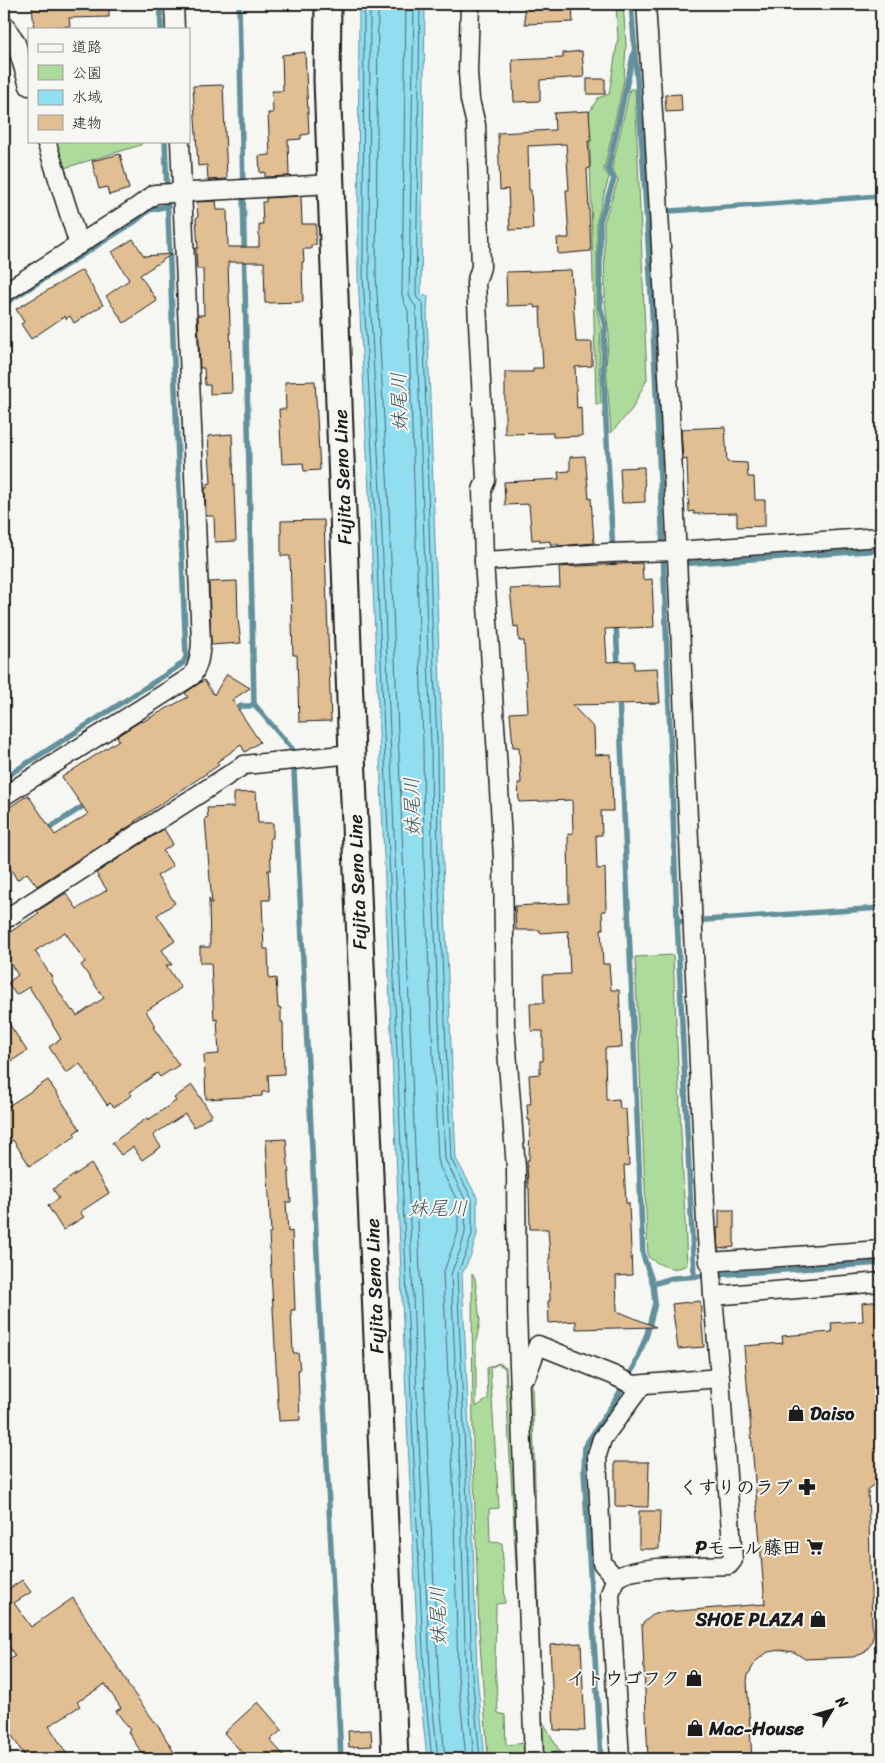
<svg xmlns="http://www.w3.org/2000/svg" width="885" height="1763" font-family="Sriracha,'Klee One',sans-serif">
<rect width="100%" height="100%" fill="#f6f6f2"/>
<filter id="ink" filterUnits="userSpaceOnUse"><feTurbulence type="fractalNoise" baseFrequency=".02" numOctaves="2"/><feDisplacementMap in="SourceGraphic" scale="10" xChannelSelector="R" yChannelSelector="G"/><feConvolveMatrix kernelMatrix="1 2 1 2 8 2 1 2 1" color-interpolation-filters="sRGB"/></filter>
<g filter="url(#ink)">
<g fill="#acdb9b" stroke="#647c5c" fill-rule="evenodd">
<path d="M 616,4 L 623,4 L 626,44 L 624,80 L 604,170 L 609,177 L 597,220 L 597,309 L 601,330 L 599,364 L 601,404 L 596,404 L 589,113 L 598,98 L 609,94 L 618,38 Z"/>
<path d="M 630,89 L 635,89 L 647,379 L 632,409 L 611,433 L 606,366 L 609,334 L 605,304 L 604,222 L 618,180 L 612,168 Z"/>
<path d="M 51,141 L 141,141 L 141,145 L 61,169 Z"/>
<path d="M 673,955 L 687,1265 C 672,1273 661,1265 648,1257 L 635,957 Z"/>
<path d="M 472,1274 L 475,1278 L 480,1321 L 476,1342 L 476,1407 L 488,1399 L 487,1368 L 499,1363 L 506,1367 L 507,1385 L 510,1383 L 510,1362 L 528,1759 L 488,1759 L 479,1629 L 473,1452 ZM 498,1364 L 505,1368 L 526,1743 L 506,1745 L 505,1715 L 498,1713 L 495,1664 L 496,1604 L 505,1603 L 502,1543 L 490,1542 L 489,1509 L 499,1508 L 490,1368 Z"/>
<path d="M 532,1383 L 542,1720 L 560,1752 L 547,1753 L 537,1748 L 525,1384 Z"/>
</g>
<path fill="#91def0" stroke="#62909b" d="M 359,4 L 425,4 L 421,295 L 428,296 L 427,312 L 442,743 L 443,864 L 456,1159 L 477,1197 L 477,1234 L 471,1255 L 462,1274 L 471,1475 L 477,1675 L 485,1759 L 427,1759 L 420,1691 L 407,1421 L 370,512 L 358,275 Z"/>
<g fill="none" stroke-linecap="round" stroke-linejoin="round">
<g stroke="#4b6a71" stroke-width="1">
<path d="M 364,4 L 363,275 L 375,512 L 412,1420 L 425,1691 L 432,1759"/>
<path d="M 370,4 L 369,275 L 381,512 L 418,1420 L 431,1690 L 438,1759"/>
<path d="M 378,4 L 376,275 L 389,511 L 426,1420 L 439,1690 L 445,1759"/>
<path d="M 406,4 L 402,295 L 404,302 L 408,310 L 423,744 L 424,864 L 438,1159 L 440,1167 L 458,1202 L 458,1232 L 443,1274 L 453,1476 L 458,1676 L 466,1759"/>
<path d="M 414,4 L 409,295 L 411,300 L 416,307 L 431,744 L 432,864 L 445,1159 L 466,1201 L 465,1233 L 460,1251 L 451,1274 L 460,1475 L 466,1676 L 474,1759"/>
<path d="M 420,4 L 416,294 L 417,298 L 423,303 L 431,596 L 437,743 L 438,864 L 451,1159 L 472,1199 L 472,1234 L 466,1253 L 457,1274 L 466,1475 L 472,1675 L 480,1759"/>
</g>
<g stroke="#62909b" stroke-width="5.5">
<path d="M 160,4 L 161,29"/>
<path d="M 239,4 L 254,704 L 293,750 L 341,1759"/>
<path d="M 631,4 C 657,308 665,613 677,918 C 682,1038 688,1157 694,1276"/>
<path d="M 670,211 L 881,196"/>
<path d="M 4,304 L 136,221 L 149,210 L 168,206"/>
<path d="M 679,564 L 881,550"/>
<path d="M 614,570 L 603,368 L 605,326 L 600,306 L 600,221 L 614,179 L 608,169 L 635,47"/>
<path d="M 616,622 L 618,667"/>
<path d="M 233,711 L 241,706 L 250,706 L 254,704"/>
<path d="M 4,778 L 176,668 L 183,663 L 186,657 L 165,141"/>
<path d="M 45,831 L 88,803"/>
<path d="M 677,922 L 881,908"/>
<path d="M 653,1284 L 673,1278 L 881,1263"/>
<path d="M 601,1759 L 584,1470 L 585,1446 L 614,1402 L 635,1365 L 647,1334 L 655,1303 L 653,1284 L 643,1255 L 619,696"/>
</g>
</g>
<g fill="#e1bf93" stroke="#1c1c1c" fill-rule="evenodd">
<path d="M 45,4 L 109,4 L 109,17 L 69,18 L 70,26 L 34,29 L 32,5 Z"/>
<path d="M 524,4 L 572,4 L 573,22 L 525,24 Z"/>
<path d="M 582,51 L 584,77 L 540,80 L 540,101 L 514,102 L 512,60 L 563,58 L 563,53 Z"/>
<path d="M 305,52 L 309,134 L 301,135 L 301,139 L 288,140 L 289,176 L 265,177 L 265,172 L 260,173 L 259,156 L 270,155 L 268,113 L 273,113 L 272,91 L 283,91 L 282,55 Z"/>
<rect x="587" y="79" width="18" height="15"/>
<path d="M 223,85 L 227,179 L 208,180 L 207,165 L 198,166 L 193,86 Z"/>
<path d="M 681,94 L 682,111 L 666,112 L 665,95 Z"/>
<path d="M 589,111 L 591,141 L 588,141 L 590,168 L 587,169 L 591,251 L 558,254 L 557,238 L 569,238 L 566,190 L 569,190 L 566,144 L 528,146 L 529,190 L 531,190 L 533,229 L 510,230 L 508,189 L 500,190 L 498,133 L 555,130 L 554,113 Z"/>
<path d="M 120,154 L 129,189 L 109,195 L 107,187 L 99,189 L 92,161 Z"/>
<path d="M 301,196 L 302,224 L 316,224 L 316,245 L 311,245 L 311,249 L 303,249 L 304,262 L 302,262 L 303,302 L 265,303 L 264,262 L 228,262 L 232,393 L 210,394 L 210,385 L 205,385 L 204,368 L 200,368 L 198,315 L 204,315 L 203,269 L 197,269 L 196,248 L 198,248 L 196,218 L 198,217 L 197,202 L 216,201 L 217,210 L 227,210 L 228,247 L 259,247 L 259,224 L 263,224 L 262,202 L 266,202 L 266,198 Z"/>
<path d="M 133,239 L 144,256 L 172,254 L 140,275 L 157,301 L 124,323 L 106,296 L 129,280 L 112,252 Z"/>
<path d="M 82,270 L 103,305 L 74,323 L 70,316 L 66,319 L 65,316 L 31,339 L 21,324 L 24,322 L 16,309 Z"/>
<path d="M 571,270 L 576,342 L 592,342 L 592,366 L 575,367 L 577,408 L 581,407 L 582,436 L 553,437 L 553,433 L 505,434 L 505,372 L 533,372 L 533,368 L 543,368 L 540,307 L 535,308 L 534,305 L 507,306 L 506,272 Z"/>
<path d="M 315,381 L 320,470 L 304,471 L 303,463 L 282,464 L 279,409 L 286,409 L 285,382 Z"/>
<path d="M 725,427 L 727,462 L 747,463 L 748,477 L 754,477 L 755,500 L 765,500 L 765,526 L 737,527 L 737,513 L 694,514 L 694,511 L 689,512 L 687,459 L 683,460 L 681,429 Z"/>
<path d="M 232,434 L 236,541 L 215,542 L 214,516 L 206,516 L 205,488 L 207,488 L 207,484 L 211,483 L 208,436 Z"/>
<path d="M 585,456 L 589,498 L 591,498 L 594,543 L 558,546 L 558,544 L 550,544 L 550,541 L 540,542 L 540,539 L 532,540 L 529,504 L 505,505 L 504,482 L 559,479 L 558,472 L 570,471 L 570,457 Z"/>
<path d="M 644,467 L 645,502 L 622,503 L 620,468 Z"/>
<path d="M 324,520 L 331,721 L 299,722 L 297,655 L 293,655 L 290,556 L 281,556 L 281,521 Z"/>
<path d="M 642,563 L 643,580 L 652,579 L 654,627 L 605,629 L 607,662 L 634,661 L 634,669 L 657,668 L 660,703 L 572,705 L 594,728 L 595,755 L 611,754 L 613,811 L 601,811 L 602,835 L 596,835 L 597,869 L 605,868 L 606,911 L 602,911 L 603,929 L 601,929 L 603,964 L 609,964 L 611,990 L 619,990 L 622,1047 L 605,1048 L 606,1100 L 619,1099 L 620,1109 L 626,1109 L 629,1165 L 624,1166 L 626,1203 L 629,1203 L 632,1275 L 616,1276 L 617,1311 L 656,1327 L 576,1329 L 576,1321 L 549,1323 L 548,1301 L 550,1301 L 549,1258 L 550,1258 L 548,1229 L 530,1229 L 529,1188 L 528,1188 L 527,1160 L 529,1160 L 530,1120 L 528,1120 L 527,1104 L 531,1104 L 529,1075 L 540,1074 L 540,1061 L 543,1061 L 543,1031 L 532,1031 L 531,1029 L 530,1003 L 544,1003 L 543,975 L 570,974 L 568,931 L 540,933 L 540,930 L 516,930 L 515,906 L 569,903 L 568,834 L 573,833 L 572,800 L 519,802 L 518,783 L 521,783 L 519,747 L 513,747 L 510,713 L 528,712 L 524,641 L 519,641 L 518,626 L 514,627 L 510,589 L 560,587 L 559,567 Z"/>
<path d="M 237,581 L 238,619 L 241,643 L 211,645 L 209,582 Z"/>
<path d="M 227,674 L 250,688 L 232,700 L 260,742 L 245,752 L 241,745 L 217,762 L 219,765 L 134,822 L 136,822 L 37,886 L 27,873 L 17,880 L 4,857 L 4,811 L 28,795 L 55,835 L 88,814 L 62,777 L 119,740 L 117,736 L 141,721 L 142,722 L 188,697 L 185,693 L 204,680 L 214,695 Z"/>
<path d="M 256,792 L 258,823 L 273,823 L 273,838 L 270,838 L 271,870 L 268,870 L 270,900 L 262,900 L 264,949 L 268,949 L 269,979 L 276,978 L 278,1008 L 281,1008 L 281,1022 L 283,1022 L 284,1074 L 268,1075 L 269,1092 L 262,1092 L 262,1096 L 206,1099 L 204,1055 L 219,1054 L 217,1019 L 214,1020 L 211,963 L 200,963 L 200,947 L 210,947 L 209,899 L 212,904 L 205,818 L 208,818 L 207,808 L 234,807 L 234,793 Z"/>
<path d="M 164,829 L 173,844 L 163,851 L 173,866 L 157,876 L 175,903 L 157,915 L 175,941 L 162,950 L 172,965 L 166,965 L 181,988 L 146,1011 L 155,1026 L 153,1027 L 179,1065 L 160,1077 L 157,1073 L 130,1092 L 132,1095 L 114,1107 L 110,1103 L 107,1105 L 80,1064 L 66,1073 L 49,1047 L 61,1039 L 52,1024 L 53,1024 L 29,987 L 16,995 L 8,983 L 18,975 L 4,954 L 4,936 L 39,913 L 37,911 L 66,893 L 77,909 L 107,890 L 96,873 ZM 65,932 L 85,962 L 81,965 L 104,998 L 77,1016 L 73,1010 L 72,1011 L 51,980 L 53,979 L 35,951 Z"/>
<path d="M 4,1016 L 27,1051 L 4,1066 Z"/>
<path d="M 48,1080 L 80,1129 L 74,1133 L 76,1136 L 30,1166 L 13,1140 L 4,1147 L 4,1109 Z"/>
<path d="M 192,1085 L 212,1115 L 194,1127 L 185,1114 L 153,1135 L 161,1147 L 142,1160 L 133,1147 L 121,1155 L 112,1143 L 147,1118 L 148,1120 L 176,1101 L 174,1098 Z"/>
<path d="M 286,1139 L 291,1202 L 286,1202 L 288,1232 L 292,1231 L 295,1310 L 291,1310 L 293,1353 L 298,1353 L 300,1370 L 298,1370 L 300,1420 L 279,1421 L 269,1233 L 271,1233 L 266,1140 Z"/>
<path d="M 91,1164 L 109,1193 L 80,1212 L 84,1217 L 63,1230 L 48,1206 L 59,1198 L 53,1189 Z"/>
<path d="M 719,1210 L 734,1210 L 734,1247 L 718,1249 L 717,1228 L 719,1228 Z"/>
<path d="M 700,1301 L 704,1347 L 678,1349 L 672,1304 Z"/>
<path d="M 881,1301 L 881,1474 L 876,1483 L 868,1489 L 872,1624 L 874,1633 L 871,1644 L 864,1653 L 853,1657 L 805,1659 L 794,1652 L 780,1650 L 768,1652 L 756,1661 L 748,1675 L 747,1681 L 752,1759 L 648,1759 L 642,1624 L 655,1613 L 765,1604 L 744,1346 L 783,1343 L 782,1336 L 832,1332 L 831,1323 L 863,1321 L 862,1303 Z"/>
<path d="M 615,1462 L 649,1462 L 648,1507 L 615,1506 Z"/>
<path d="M 639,1511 L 660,1511 L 659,1549 L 639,1549 Z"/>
<path d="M 22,1580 L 31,1592 L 14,1603 L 31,1627 L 73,1598 L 128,1683 L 127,1684 L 160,1729 L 178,1759 L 146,1759 L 128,1732 L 130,1730 L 116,1711 L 121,1708 L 105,1684 L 77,1702 L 80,1706 L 49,1726 L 70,1759 L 26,1759 L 4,1722 L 4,1707 L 10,1702 L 4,1693 L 4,1663 L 15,1656 L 4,1639 L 4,1587 L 6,1591 Z"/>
<path d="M 581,1643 L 585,1731 L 554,1730 L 550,1645 Z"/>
<path d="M 258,1702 L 282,1730 L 270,1740 L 287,1759 L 248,1759 L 224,1733 Z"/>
<path d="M 371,1730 L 372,1746 L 349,1747 L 348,1731 Z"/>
</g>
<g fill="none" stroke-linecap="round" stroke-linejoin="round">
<g stroke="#1c1c1c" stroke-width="21">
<g id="minor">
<path d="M 174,4 L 175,29"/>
<path d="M 470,4 L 468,72 L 470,100 L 476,125 L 481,267 L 476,283 L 486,480 L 482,490 L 484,561 L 497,755 L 503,858 L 505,1024 L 516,1168 L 517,1313 L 534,1759"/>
<path d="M 646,4 C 663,259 676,514 686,769 C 690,883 696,997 701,1110 C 704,1161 704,1212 709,1262 L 881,1250"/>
<path d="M 4,24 L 16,43 L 29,86"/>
<path d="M 46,141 L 79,245"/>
<path d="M 4,293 L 137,207 L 155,194 L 331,184"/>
<path d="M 484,561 L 608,553 L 676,551 L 881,537"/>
<path d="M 4,796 L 192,676 C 199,665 200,655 201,642 L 180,141"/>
<path d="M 4,920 L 244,765 L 352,754"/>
<path d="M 711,1262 L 713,1296"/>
<path d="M 520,1379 L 527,1374 L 538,1345 L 613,1375 L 633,1385 L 720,1378 L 713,1296 L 881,1282"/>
<path d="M 616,1579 L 602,1563 L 597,1455 L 602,1439 L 642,1385"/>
<path d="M 620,1759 L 610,1594 C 612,1589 613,1582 616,1579 C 628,1565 708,1566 729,1565 L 733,1560 L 720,1378"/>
</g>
</g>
<g stroke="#1c1c1c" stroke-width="29">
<path id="secondary" d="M 328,4 L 327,80 L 352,754 L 395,1759"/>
</g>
<use href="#minor" stroke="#f6f6f2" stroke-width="18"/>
<use href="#secondary" stroke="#f6f6f2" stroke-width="25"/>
</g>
</g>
<defs>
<g id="shop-bare" transform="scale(1.35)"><path d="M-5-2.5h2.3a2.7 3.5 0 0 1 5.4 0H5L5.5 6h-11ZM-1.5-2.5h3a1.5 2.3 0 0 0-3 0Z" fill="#1c1c1c" stroke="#f6f6f2" stroke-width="2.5" paint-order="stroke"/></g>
<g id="pharmacy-bare" transform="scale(1.35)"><path d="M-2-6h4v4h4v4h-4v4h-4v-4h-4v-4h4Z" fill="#1c1c1c" stroke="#f6f6f2" stroke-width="2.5" paint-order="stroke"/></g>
<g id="supermarket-bare" transform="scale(1.35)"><path d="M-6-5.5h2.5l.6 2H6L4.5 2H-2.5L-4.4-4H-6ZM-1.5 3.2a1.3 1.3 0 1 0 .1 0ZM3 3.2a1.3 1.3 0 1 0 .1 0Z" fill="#1c1c1c" stroke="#f6f6f2" stroke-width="2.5" paint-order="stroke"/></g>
</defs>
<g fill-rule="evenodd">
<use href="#shop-bare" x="796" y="1413"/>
<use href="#pharmacy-bare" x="807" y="1487"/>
<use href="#supermarket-bare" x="815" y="1547"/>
<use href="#shop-bare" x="818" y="1619"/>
<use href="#shop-bare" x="694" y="1678"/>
<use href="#shop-bare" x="695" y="1728"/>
</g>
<g text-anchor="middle" stroke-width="4" stroke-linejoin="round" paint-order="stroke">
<g font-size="19" fill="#1c1c1c" stroke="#f6f6f2">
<text transform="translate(342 477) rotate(-92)" y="7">Fujita Seno Line</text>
<text transform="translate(357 882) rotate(-92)" y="7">Fujita Seno Line</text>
<text transform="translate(374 1286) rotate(-92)" y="7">Fujita Seno Line</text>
</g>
<g font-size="19" font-weight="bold" fill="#1c1c1c" stroke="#f6f6f2" text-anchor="end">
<text x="810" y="1420" text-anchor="start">Daiso</text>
<text x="793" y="1494">くすりのラブ</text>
<text x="801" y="1554">Pモール藤田</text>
<text x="804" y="1626">SHOE PLAZA</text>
<text x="680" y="1685">イトウゴフク</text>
<text x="709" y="1735" text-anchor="start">Mac-House</text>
</g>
<g font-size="20" font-style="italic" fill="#3f565c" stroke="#f6f6f2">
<text transform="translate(399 402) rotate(-92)" y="7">妹尾川</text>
<text transform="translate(412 807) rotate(-92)" y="7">妹尾川</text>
<text x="438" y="1215">妹尾川</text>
<text transform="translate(438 1616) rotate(-92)" y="7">妹尾川</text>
</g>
</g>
<rect width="885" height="1763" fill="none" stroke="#f6f6f2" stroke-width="20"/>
<rect x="10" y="10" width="865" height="1743" fill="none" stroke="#1c1c1c" stroke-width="2" filter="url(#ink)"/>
<rect x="28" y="28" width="162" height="115" fill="#f6f6f2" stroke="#9f9f9c"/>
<rect x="38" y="44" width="25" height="8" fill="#f6f6f2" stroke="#9f9f9c"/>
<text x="72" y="52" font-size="15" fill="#1c1c1c">道路</text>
<rect x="38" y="65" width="25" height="15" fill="#acdb9b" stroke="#9f9f9c"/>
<text x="72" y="78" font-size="15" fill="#1c1c1c">公園</text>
<rect x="38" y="90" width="25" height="15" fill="#91def0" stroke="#9f9f9c"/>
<text x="72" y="102" font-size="15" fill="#1c1c1c">水域</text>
<rect x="38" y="115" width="25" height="15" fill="#e1bf93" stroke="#9f9f9c"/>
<text x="72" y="128" font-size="15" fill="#1c1c1c">建物</text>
<g transform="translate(832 1710) rotate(52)" stroke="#f6f6f2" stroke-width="4" paint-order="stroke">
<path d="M0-4L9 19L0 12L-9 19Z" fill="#1c1c1c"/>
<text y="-8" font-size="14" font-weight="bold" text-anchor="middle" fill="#1c1c1c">N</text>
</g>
</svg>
